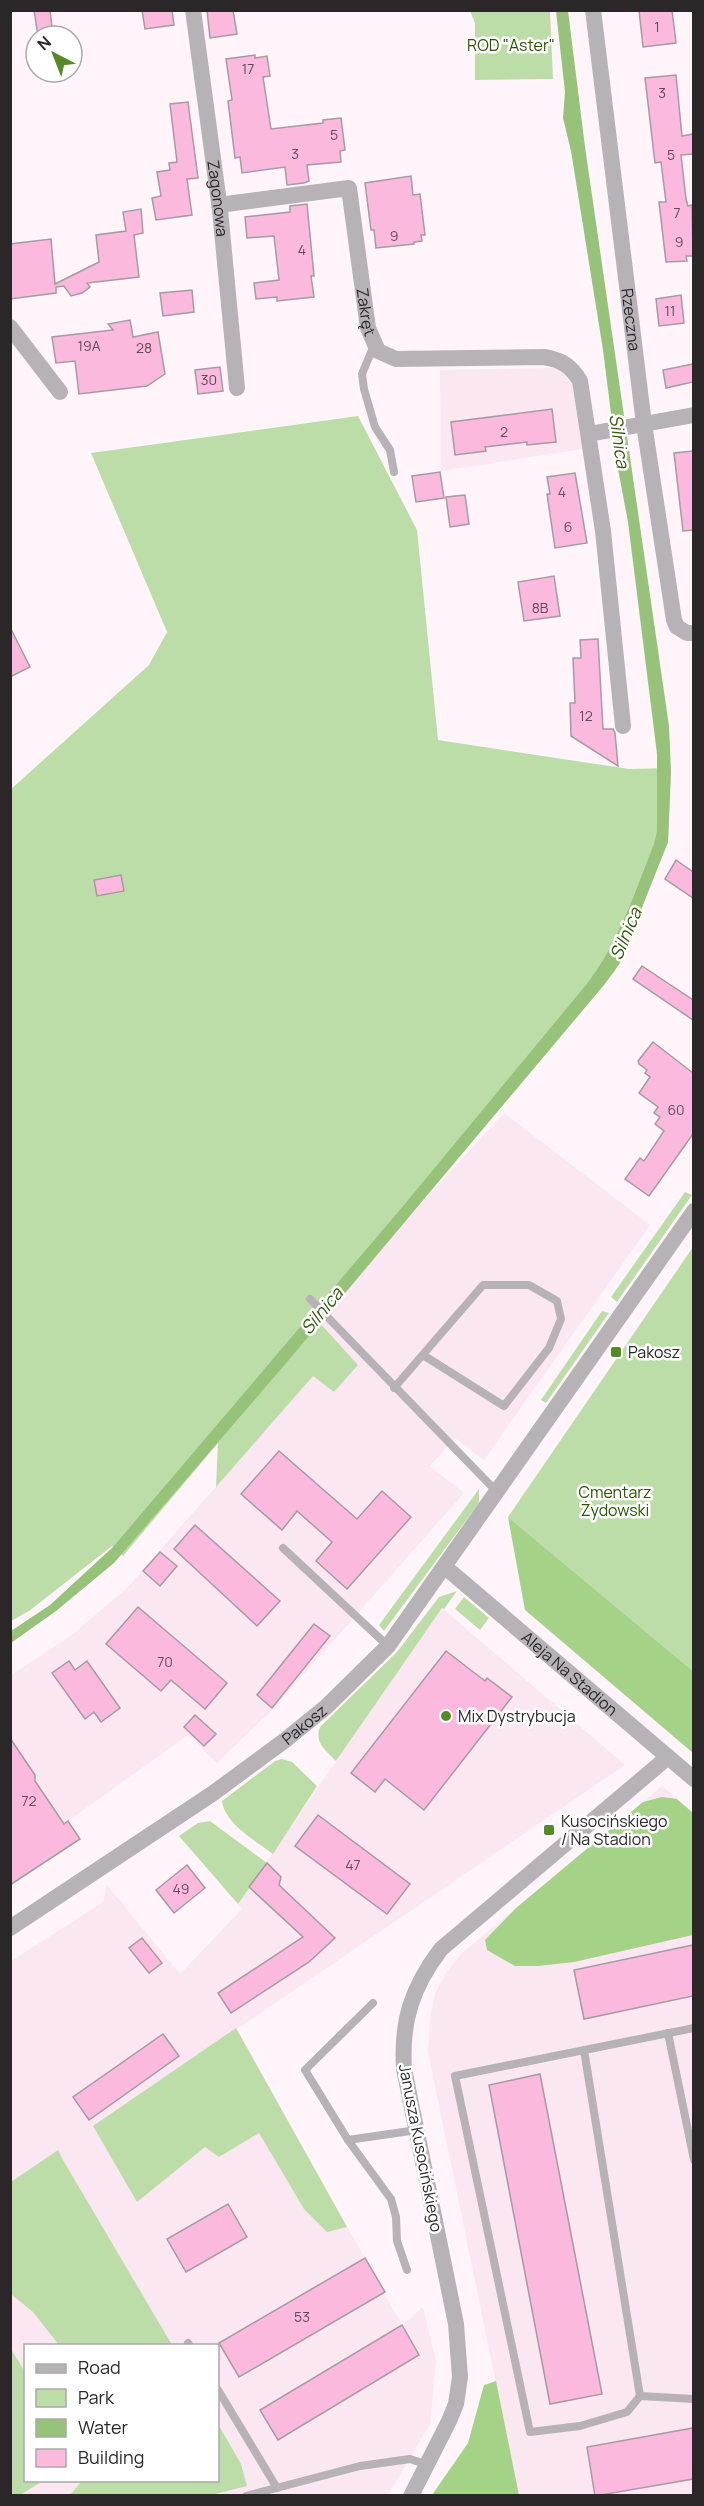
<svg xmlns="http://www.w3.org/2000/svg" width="704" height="2506" font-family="Manrope,sans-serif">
<rect width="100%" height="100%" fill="#fff4f9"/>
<g fill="#fae7f1" fill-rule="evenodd">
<path d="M 559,368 L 572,385 L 582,449 L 441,471 L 440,370 Z"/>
<path d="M 504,1113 L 650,1225 L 484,1460 L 455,1438 L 430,1466 L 464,1493 L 274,1708 L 217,1763 L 188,1735 L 68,1821 L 80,1839 L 11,1885 L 11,1675 L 72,1635 L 128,1587 L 313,1376 L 334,1392 L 358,1365 L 320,1323 L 406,1220 Z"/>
<path d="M 442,1608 L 625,1765 L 237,2029 L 402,2325 L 423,2307 L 436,2361 L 430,2424 L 388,2495 L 11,2496 L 11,1961 L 103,1902 L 107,1885 L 180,1974 L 242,1909 L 238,1904 L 249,1887 ZM 26,2346 L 218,2346 L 218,2480 L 26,2480 Z"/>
<path d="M 662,1786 L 693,1813 L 693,2495 L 519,2495 L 428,2052 L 430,2020 L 435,1994 L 446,1973 L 461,1954 Z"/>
</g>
<g fill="#bcdda8">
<path d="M 470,11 L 550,11 L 553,79 L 475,80 L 475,23 Z"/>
<path d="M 358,416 L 417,530 L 438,740 L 629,769 L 671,768 L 668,842 L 615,971 L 123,1556 L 112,1546 L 29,1611 L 11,1621 L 10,790 L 149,665 L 167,632 L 91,453 Z"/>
<path d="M 685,1192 L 692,1195 L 617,1302 L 611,1297 Z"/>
<path d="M 693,1247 L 693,1671 L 508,1517 Z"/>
<path d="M 602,1311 L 609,1313 L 546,1403 L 541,1400 Z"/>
<path d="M 320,1323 L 358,1365 L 334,1392 L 313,1376 L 216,1487 L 218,1442 Z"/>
<path d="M 479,1489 L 479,1503 L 384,1631 L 379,1625 Z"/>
<path d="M 457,1591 L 444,1609 L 442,1608 L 336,1761 C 326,1751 314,1742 320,1727 L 397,1652 L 439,1597 Z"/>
<path d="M 464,1597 L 489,1618 L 480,1630 L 455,1609 Z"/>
<path d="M 282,1759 L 292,1762 L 317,1786 L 273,1854 C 256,1841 225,1824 222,1801 L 275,1761 Z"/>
<path d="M 210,1821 L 267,1863 L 238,1904 L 179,1836 L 198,1823 Z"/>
<path d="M 236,2028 L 347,2227 L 327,2232 L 304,2209 L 259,2133 L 219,2157 L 205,2147 L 137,2202 L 93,2126 Z"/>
<path d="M 58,2150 L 63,2160 L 172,2345 L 59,2345 L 33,2312 L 11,2294 L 11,2182 Z"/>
<path d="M 11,2349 L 25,2372 L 26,2480 L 43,2481 L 20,2495 L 11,2495 Z"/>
<path d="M 218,2424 L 241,2464 L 247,2486 L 211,2495 L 70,2495 L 82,2481 L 218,2480 Z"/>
</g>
<g fill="#a4d286">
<path d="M 508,1517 L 693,1671 L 693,1753 L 525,1610 Z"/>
<path d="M 662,1797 L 677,1799 L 693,1813 L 693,1935 L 574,1962 L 538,1966 L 515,1966 L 487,1950 L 485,1940 L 516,1908 L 643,1802 Z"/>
<path d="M 496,2381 L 519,2495 L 432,2495 L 468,2443 L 484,2385 Z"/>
</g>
<path fill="#96c379" d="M 556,11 L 568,11 L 585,147 L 669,726 L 671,771 L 668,842 L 620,963 L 604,985 L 288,1361 L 114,1563 L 56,1611 L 11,1643 L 11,1631 L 50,1605 L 113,1547 L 404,1205 L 586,985 C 618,944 635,892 654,844 L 657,831 L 657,754 L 628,522 L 618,469 L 603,350 L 571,151 L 563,118 L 565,92 Z"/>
<g fill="#fbb9de" stroke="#a59ba0" stroke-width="1.5">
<path d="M 34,10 L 50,10 L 53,36 L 38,36 Z"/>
<path d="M 142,10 L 172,10 L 174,25 L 145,29 Z"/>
<path d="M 207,10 L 233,10 L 237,34 L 210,38 Z"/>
<path d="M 639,10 L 672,10 L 676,43 L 643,47 Z"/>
<path d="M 255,55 L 255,58 L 267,56 L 270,76 L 263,77 L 271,129 L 323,123 L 323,120 L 341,118 L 345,150 L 340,151 L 341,162 L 307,165 L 309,181 L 304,183 L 287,185 L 285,167 L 242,173 L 240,157 L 235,158 L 228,101 L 232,100 L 226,59 Z"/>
<path d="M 676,75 L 682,136 L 693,134 L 693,154 L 681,155 L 686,199 L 688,206 L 692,205 L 693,256 L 686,256 L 687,261 L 666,262 L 659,202 L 666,202 L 661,162 L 655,163 L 645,78 Z"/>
<path d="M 188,102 L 198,178 L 187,179 L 192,215 L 156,220 L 152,198 L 161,196 L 157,172 L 170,170 L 169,163 L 177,162 L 170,104 Z"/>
<path d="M 411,176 L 413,195 L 420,194 L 425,235 L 421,235 L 422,241 L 414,242 L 414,244 L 376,248 L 374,230 L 371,230 L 365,183 Z"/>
<path d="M 307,204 L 314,276 L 311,276 L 314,297 L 277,301 L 277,297 L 256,299 L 254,283 L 279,280 L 274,236 L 247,238 L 245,217 L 290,212 L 290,206 Z"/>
<path d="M 141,209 L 143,233 L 134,235 L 139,277 L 87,283 L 90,287 L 82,293 L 71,296 L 64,286 L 56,287 L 56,293 L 10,299 L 10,244 L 51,239 L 55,284 L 99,262 L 96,235 L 126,231 L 123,212 Z"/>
<path d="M 192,290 L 194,312 L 163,316 L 160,293 Z"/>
<path d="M 681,295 L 684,323 L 659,326 L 656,299 Z"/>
<path d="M 130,320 L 133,337 L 158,332 L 165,374 L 147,386 L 79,394 L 75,361 L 56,363 L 52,337 L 113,330 L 108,324 Z"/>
<path d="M 693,364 L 693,382 L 666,388 L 663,370 Z"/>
<path d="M 220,367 L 223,391 L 198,394 L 195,370 Z"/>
<path d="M 552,409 L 556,442 L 527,445 L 527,442 L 485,447 L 486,451 L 455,455 L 451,422 Z"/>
<path d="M 693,451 L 693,530 L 683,531 L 674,453 Z"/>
<path d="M 440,472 L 444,498 L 416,502 L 412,476 Z"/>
<path d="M 575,473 L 587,543 L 555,548 L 547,494 L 550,494 L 547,477 Z"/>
<path d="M 465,495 L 469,524 L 450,527 L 446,497 Z"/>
<path d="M 554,576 L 560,616 L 524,621 L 518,582 Z"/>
<path d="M 10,627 L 30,667 L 10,677 Z"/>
<path d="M 598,639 L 603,729 L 613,729 L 615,733 L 618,766 L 571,736 L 570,703 L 575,703 L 573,658 L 581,658 L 580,640 Z"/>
<path d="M 676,860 L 693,872 L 693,898 L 665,879 Z"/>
<path d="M 121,875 L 124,891 L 97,896 L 94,880 Z"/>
<path d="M 642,966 L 693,1000 L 693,1020 L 633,979 Z"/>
<path d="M 653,1042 L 693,1073 L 693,1134 L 649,1196 L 625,1179 L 640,1158 L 644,1161 L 664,1131 L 655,1124 L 660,1117 L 654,1113 L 658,1107 L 639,1093 L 650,1077 L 645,1073 L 647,1070 L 639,1064 L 638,1061 Z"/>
<path d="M 279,1451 L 357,1519 L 382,1491 L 411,1517 L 347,1589 L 316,1561 L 332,1542 L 297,1511 L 282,1530 L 241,1494 Z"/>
<path d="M 195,1525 L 280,1601 L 257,1626 L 174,1549 Z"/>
<path d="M 160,1552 L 177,1566 L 160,1586 L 143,1571 Z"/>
<path d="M 138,1607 L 227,1683 L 205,1709 L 171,1680 L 161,1691 L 106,1644 Z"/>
<path d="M 314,1624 L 330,1636 L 272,1708 L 257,1695 Z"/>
<path d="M 446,1651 L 485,1681 L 487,1678 L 512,1697 L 424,1810 L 385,1779 L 375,1792 L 351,1773 Z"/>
<path d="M 69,1661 L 75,1670 L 87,1661 L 120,1708 L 101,1722 L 94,1712 L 85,1719 L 52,1673 Z"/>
<path d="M 195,1715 L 216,1734 L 204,1746 L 184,1727 Z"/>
<path d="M 10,1738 L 35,1775 L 35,1781 L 64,1824 L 68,1821 L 80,1839 L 10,1885 Z"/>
<path d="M 318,1815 L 410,1884 L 387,1914 L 295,1846 Z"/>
<path d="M 267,1863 L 281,1877 L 279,1885 L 335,1938 L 309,1962 L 231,2013 L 218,1993 L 303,1937 L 249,1887 Z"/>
<path d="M 187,1865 L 205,1888 L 174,1913 L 156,1890 Z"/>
<path d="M 142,1938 L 162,1963 L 149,1973 L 129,1948 Z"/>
<path d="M 693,1945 L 693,1996 L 584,2019 L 574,1970 Z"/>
<path d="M 163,2034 L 179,2056 L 89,2120 L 73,2097 Z"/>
<path d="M 540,2074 L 602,2394 L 550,2404 L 489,2085 Z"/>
<path d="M 228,2204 L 247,2237 L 186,2272 L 167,2239 Z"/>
<path d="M 365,2258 L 385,2292 L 239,2377 L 219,2343 Z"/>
<path d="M 402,2325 L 419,2355 L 278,2440 L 260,2410 Z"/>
<path d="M 693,2428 L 693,2479 L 595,2496 L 587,2447 Z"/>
</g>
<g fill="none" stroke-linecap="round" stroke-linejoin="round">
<g stroke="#b7b2b5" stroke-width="8">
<path d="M 374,345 L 362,374 L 364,389 L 375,427 L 390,450 L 394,472"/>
<path d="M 310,1299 L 497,1492"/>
<path d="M 394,1388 L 483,1285 L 529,1285 L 557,1301 L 561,1319 L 549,1348 L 504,1406 L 423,1355"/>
<path d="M 283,1548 L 388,1646"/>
<path d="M 373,2003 L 305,2070 L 348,2140 L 417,2130"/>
<path d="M 668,2033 L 694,2160"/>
<path d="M 584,2050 L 640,2396 L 627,2412 L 580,2426 L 530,2432 L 455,2076 L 694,2028"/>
<path d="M 348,2140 L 391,2199 L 396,2217 L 397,2241 L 407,2270"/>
<path d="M 188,2343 L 190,2346"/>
<path d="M 218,2390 L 277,2488"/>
<path d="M 640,2396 L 694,2399"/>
<path d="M 246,2496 L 360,2466 L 410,2459 L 428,2465"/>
</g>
<g stroke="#b7b2b5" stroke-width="16">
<path id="s1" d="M 193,10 L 220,210 L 237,388"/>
<path id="s2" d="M 593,10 L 644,424 L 674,620 L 677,627 L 687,633 L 694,633"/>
<path id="s3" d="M 219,205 L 349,188 L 368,328 L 378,351 L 396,359 L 544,357 C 562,360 571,366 580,381 L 603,531 L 623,726"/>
<path d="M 10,327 L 60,392"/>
<path d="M 589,434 L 694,415"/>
<path id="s4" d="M 445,1567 L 694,1779"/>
<path id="s5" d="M 10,1928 L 212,1794 L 284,1741 L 326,1707 L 388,1646 L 694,1211"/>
<path d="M 411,2496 L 449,2421 L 456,2404 L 460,2377 L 456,2324 L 404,2069 C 401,2021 412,1987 441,1949 L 668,1757"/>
</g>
</g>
<g fill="#548b26" stroke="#fff" stroke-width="2">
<rect x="610" y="1346" width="12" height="12" rx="3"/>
<circle cx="446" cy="1716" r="6"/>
<rect x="543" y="1824" width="12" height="12" rx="3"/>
</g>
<g text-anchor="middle" stroke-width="5" stroke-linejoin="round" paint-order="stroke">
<g font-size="14" fill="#5f4c56">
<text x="657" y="32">1</text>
<text x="248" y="74">17</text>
<text x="662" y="98">3</text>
<text x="334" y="140">5</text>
<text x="295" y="159">3</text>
<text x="671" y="160">5</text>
<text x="677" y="218">7</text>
<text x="394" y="241">9</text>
<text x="679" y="247">9</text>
<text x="302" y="255">4</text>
<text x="670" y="316">11</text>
<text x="89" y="351">19A</text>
<text x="144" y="353">28</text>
<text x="209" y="385">30</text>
<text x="504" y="437">2</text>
<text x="562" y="497">4</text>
<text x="568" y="532">6</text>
<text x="540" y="613">8B</text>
<text x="586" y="721">12</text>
<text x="676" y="1115">60</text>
<text x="165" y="1667">70</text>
<text x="29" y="1806">72</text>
<text x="353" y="1870">47</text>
<text x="181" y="1894">49</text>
<text x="302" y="2322">53</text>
</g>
<g font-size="16" fill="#2c5401" stroke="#fff">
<text x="511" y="51">ROD "Aster"</text>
<text x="615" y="1498">Cmentarz<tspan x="615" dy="18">Żydowski</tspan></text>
</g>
<g font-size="16" fill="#2b2729" stroke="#fff">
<text dy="6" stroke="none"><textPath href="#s1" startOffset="190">Zagonowa</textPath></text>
<text dy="6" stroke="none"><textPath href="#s3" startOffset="256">Zakręt</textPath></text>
<text dy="6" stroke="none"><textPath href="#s2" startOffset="312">Rzeczna</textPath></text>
<text dy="6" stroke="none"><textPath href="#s4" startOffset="164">Aleja Na Stadion</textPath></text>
<text dy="6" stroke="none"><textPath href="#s5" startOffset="358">Pakosz</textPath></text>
<text transform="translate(421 2148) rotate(79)" y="6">Janusza Kusocińskiego</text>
</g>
<g font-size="16" fill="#2b2729" stroke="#fff" text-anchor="start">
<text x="628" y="1358">Pakosz</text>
<text x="458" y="1722">Mix Dystrybucja</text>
<text x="561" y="1827">Kusocińskiego<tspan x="561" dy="18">/ Na Stadion</tspan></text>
</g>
<g font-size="18" font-style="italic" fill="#325b0c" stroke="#fff">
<text transform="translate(619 441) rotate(82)" y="6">Silnica</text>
<text transform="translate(626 934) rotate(-67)" y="6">Silnica</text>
<text transform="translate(322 1311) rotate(-50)" y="6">Silnica</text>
</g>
</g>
<rect width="704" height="2506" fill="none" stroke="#2b2729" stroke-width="24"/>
<rect x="24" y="2344" width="195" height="138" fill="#ffffff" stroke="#aaa9a9" stroke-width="1.5"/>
<rect x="36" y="2364" width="30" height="9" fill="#b7b2b5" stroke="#aaa9a9" stroke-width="1.5"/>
<text x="78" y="2374" font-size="18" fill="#2b2729">Road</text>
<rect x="36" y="2389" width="30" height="18" fill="#bcdda8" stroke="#aaa9a9" stroke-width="1.5"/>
<text x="78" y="2404" font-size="18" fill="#2b2729">Park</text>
<rect x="36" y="2419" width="30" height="18" fill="#96c379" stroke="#aaa9a9" stroke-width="1.5"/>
<text x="78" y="2434" font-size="18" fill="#2b2729">Water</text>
<rect x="36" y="2449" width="30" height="18" fill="#fbb9de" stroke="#aaa9a9" stroke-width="1.5"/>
<text x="78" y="2464" font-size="18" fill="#2b2729">Building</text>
<g transform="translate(54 54) rotate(318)"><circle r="28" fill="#ffffff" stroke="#aaa9a9" stroke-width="1.5"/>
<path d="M0-4.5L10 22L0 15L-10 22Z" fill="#548b26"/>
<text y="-9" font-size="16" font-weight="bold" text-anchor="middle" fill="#2b2729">N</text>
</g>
</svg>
